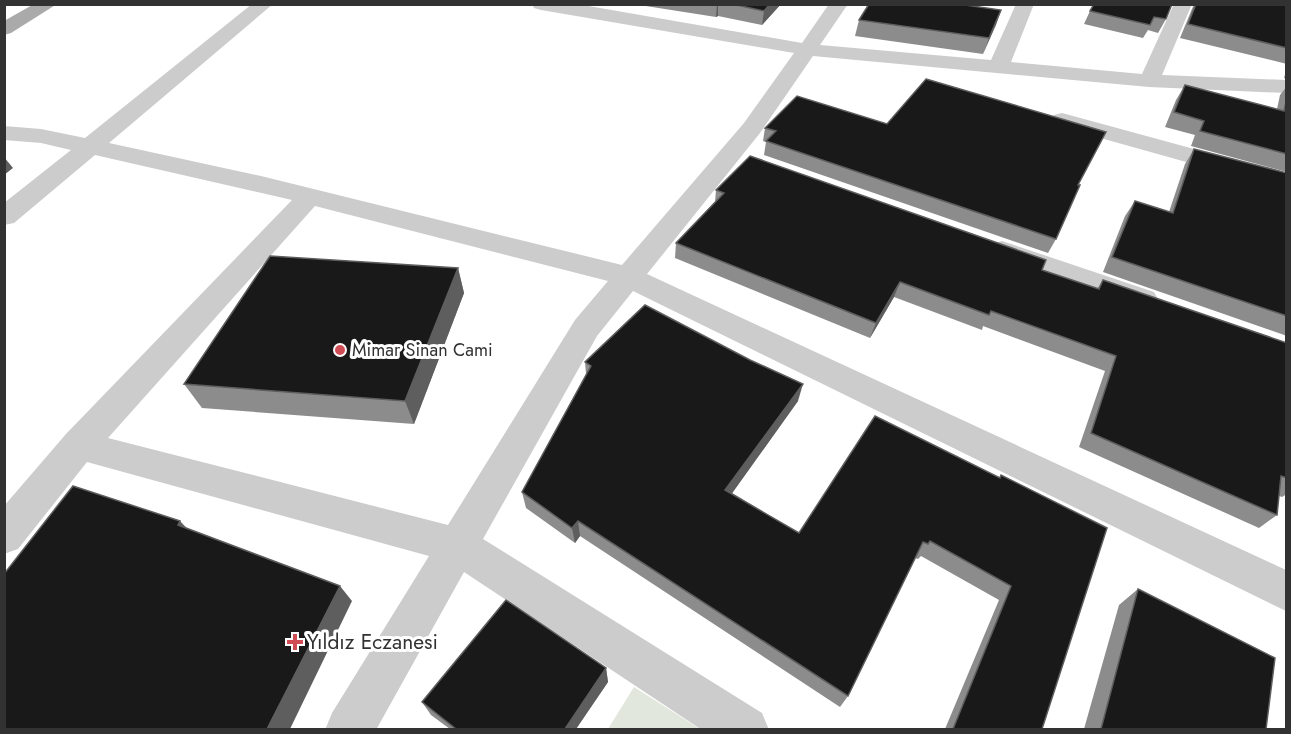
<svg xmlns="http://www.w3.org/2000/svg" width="1291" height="734" font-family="Jost,sans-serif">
<rect width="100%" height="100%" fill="#fff"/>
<path fill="#e1e7dc" d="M 634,687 L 700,729 L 608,729 Z"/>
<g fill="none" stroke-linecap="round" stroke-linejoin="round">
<g fill="#ccc" fill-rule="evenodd">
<path d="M 252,4 L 273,4 L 109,143 L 261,176 L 622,265 L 744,123 L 794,53 L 541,10 L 534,8 L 532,4 L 577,4 L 802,43 L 829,4 L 848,4 L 820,45 L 991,60 L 1016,4 L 1034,4 L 1011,62 L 1142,74 L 1174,4 L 1192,4 L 1162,75 L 1286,80 L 1286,93 L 1149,87 L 813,56 L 760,133 L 647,274 L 1286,570 L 1286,611 L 633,291 L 597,336 L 483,539 L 762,713 L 769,730 L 702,730 L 464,572 L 376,730 L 325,730 L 332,713 L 429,556 L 87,462 L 18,549 L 4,554 L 4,506 L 66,434 L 292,200 L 95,155 L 14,223 L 4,225 L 4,203 L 71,150 L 41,143 L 4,140 L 4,126 L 41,129 L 85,138 ZM 315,206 L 608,281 L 575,320 L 448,525 L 108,438 Z"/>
<path d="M 1062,113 L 1286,174 L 1286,190 L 1054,125 L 1050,120 L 1054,115 Z"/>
<path d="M 1002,241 L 1154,292 L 1158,299 L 1154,306 L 1143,309 L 992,256 L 988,250 L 992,244 Z"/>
</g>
<path fill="#aaa" fill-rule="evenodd" d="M 34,4 L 57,4 L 11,33 L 4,35 L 4,21 Z"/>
</g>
<g fill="#8c8c8c">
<path d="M 633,4 L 781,4 L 762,25 L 718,16 L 716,17 Z"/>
<path d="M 1094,4 L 1166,19 L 1158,33 L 1148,30 L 1143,38 L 1084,24 L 1090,11 Z"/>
<path d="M 1194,4 L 1287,4 L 1287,64 L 1180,38 Z"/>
<path d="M 1001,10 L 983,54 L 855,36 L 859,20 Z"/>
<path d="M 1287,67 L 1287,79 L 1284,78 Z"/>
<path d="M 1185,85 L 1277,109 L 1280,95 L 1287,86 L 1287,172 L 1191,146 L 1195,135 L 1165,127 L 1176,100 Z"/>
<path d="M 765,128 L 1078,185 L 1056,239 L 1048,253 L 764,155 L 766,142 L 763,141 Z"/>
<path d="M 1194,149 L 1287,173 L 1287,336 L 1103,272 L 1125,216 L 1135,201 L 1169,212 L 1185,164 Z"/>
<path d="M 716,190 L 1042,270 L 1097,289 L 1103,280 L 1287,343 L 1287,494 L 1282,497 L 1279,496 L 1277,515 L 1259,528 L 1079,447 L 1105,371 L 983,326 L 982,330 L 894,297 L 870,338 L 675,258 L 676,243 L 715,202 Z"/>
<path d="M 458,268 L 464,293 L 414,424 L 202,408 L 184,384 Z"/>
<path d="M 585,362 L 798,401 L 732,493 L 799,533 L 999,478 L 1001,475 L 1042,729 L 945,729 L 999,600 L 921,556 L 918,559 L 915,558 L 848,696 L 840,707 L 580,536 L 575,543 L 526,508 L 522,492 L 586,374 Z"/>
<path d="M 1138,589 L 1266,729 L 1084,729 L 1119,605 Z"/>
<path d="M 606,668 L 608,682 L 576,729 L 450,729 L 431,715 L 422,702 Z"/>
</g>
<g fill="#5e5e5e">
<path d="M 717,4 L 718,4 L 718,16 L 716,17 Z"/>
<path d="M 770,4 L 781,4 L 762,25 L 764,11 Z"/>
<path d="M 1001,10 L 996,25 L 983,54 L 989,38 Z"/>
<path d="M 4,157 L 13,168 L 4,175 Z"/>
<path d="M 458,268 L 464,293 L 414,424 L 405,401 Z"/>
<path d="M 900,282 L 894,297 L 870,338 L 876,323 Z"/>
<path d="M 803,384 L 798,401 L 723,506 L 725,490 Z"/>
<path d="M 180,521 L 197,539 L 178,525 Z"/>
<path d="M 578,521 L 580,536 L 575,543 L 572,528 Z"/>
<path d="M 340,586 L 352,601 L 290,729 L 267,729 Z"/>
<path d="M 606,668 L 608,682 L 576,729 L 565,729 Z"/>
</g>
<g fill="#191919" stroke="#5e5e5e" stroke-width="1.5">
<path d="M 732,4 L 770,4 L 764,11 Z"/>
<path d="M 869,4 L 958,4 L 1001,10 L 989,38 L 859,20 Z"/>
<path d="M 1094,4 L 1172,4 L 1166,19 L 1154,17 L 1150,25 L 1090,11 Z"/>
<path d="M 1196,4 L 1287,4 L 1287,48 L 1188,24 Z"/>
<path d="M 926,79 L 1106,132 L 1078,185 L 1080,185 L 1056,239 L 766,141 L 776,131 L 765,128 L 797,96 L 887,124 Z"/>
<path d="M 1185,85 L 1284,111 L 1287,98 L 1287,154 L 1200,131 L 1204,121 L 1174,112 Z"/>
<path d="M 1194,149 L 1287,173 L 1287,316 L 1112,257 L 1135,201 L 1173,213 Z"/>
<path d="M 750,156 L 1046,260 L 1042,270 L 1099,289 L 1103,280 L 1287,343 L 1287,478 L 1281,476 L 1277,515 L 1091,433 L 1116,356 L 991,311 L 989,315 L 900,282 L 876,323 L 676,243 L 724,193 L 716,190 Z"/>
<path d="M 270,256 L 458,268 L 405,401 L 184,384 Z"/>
<path d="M 645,305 L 750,360 L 803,384 L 725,490 L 799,533 L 875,416 L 1000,478 L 1001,475 L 1107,528 L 1042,729 L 953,729 L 1011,586 L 930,541 L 928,544 L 923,542 L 848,696 L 578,521 L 572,528 L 522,492 L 591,366 L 585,362 Z"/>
<path d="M 73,486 L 180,521 L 178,525 L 340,586 L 267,729 L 4,729 L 4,574 Z"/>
<path d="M 1138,589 L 1275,658 L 1266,729 L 1101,729 Z"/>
<path d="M 506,600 L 606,668 L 565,729 L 456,729 L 422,702 Z"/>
</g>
<g fill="#d04c54" stroke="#fff" stroke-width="2">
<circle cx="340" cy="350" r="6"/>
<path d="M292 633h6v6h6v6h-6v6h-6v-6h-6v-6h6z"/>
</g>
<g text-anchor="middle" stroke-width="6" stroke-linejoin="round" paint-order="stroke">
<g font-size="18" fill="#323232" stroke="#fff" text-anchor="start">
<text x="352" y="356">Mimar Sinan Cami</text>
</g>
<g font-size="21" fill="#323232" stroke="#fff" text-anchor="start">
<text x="307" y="649">Yıldız Eczanesi</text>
</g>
</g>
<rect width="1291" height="734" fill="none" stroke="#323232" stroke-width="12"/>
</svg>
